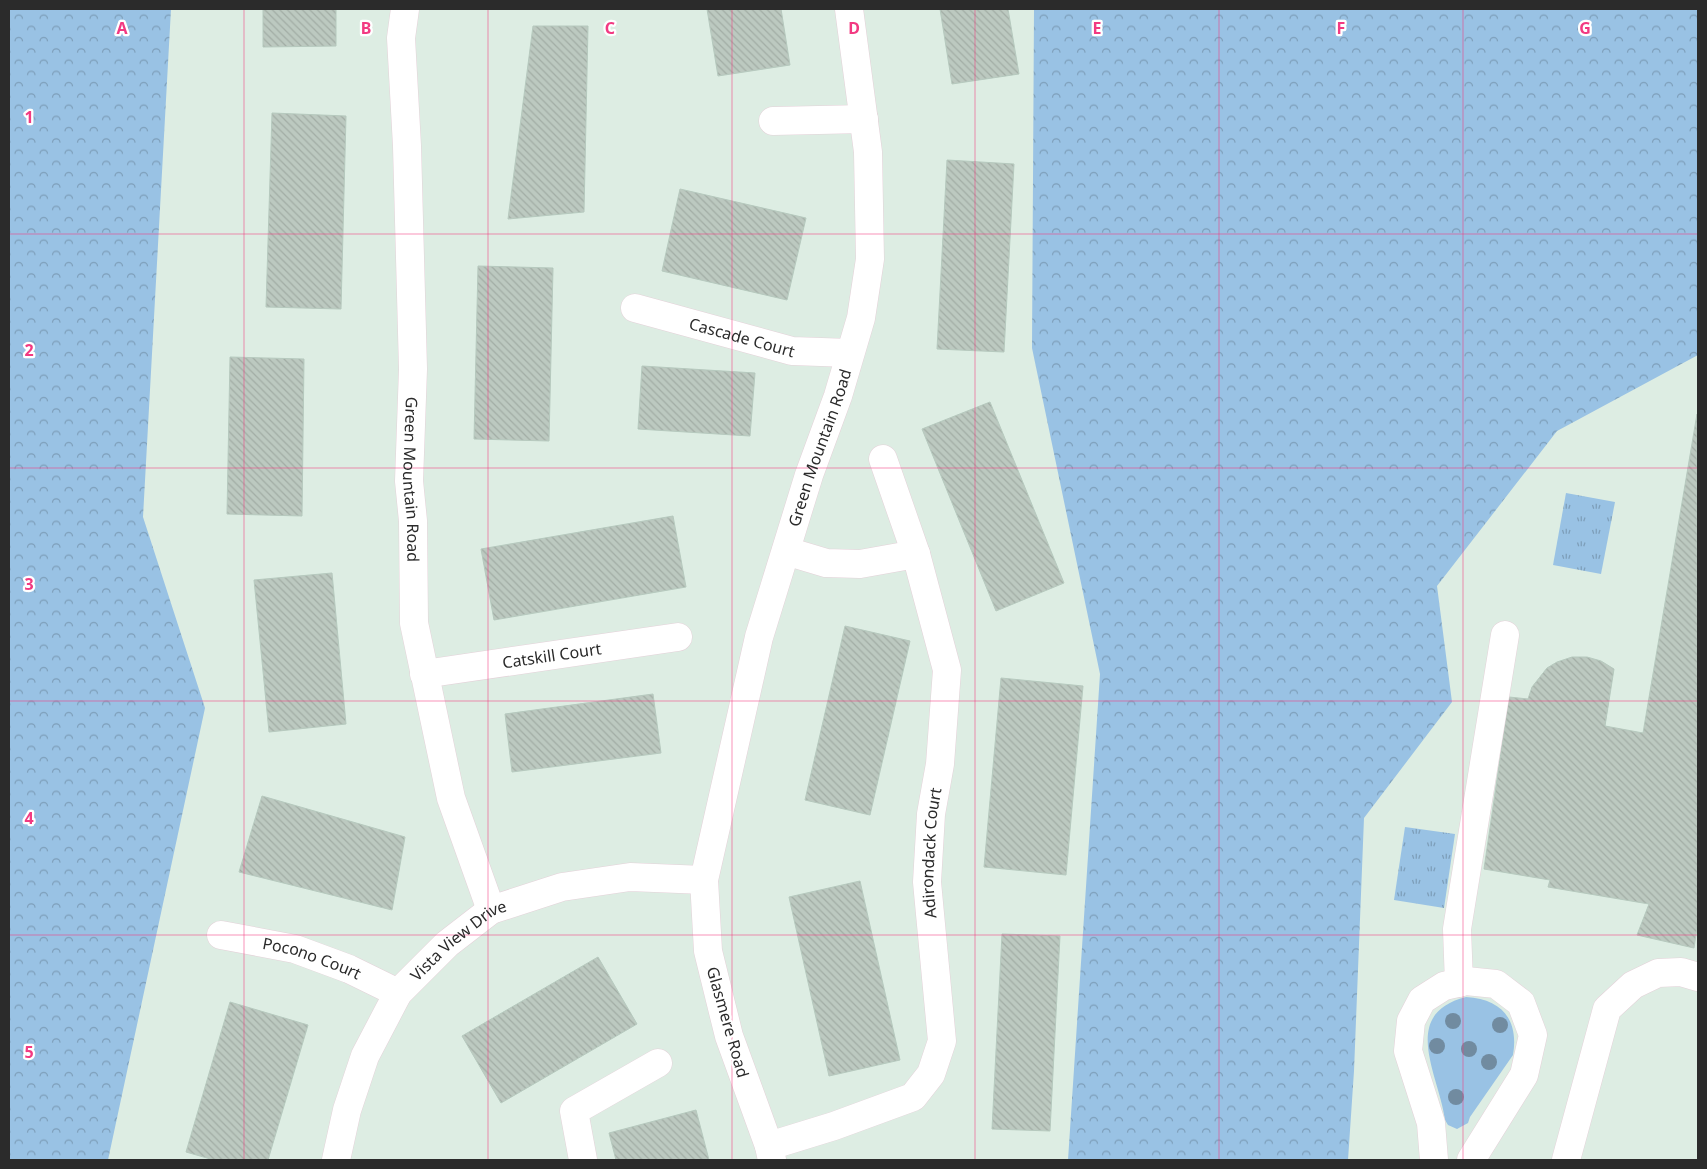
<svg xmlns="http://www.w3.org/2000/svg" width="1707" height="1169" font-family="'Noto Sans',sans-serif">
<defs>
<pattern id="forest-crowns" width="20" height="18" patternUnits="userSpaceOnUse" patternTransform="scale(1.25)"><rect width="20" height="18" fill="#99c2e4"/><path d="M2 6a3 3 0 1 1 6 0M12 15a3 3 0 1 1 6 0" fill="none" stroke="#7d9eb9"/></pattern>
<pattern id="park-tufts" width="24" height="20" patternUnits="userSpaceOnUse" patternTransform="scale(1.25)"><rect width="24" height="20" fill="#99c2e4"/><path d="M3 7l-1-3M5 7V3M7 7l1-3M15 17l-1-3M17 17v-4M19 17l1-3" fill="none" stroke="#7d9eb9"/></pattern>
<pattern id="building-back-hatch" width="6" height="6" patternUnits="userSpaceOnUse" patternTransform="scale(1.25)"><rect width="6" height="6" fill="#bcc9c0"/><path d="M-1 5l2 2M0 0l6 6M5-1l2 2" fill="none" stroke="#a2ada5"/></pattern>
</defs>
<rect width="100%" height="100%" fill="#ddede3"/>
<path fill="#99c2e4" d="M 1466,997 C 1502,999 1519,1020 1513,1055 L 1470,1117 L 1468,1123 L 1457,1129 L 1448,1125 L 1445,1120 C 1439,1075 1399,1014 1466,997 Z"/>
<g fill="url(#forest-crowns)">
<path d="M 9,9 L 171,9 L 143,517 L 205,708 L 108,1160 L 9,1160 Z"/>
<path d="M 1034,9 L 1698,9 L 1698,355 L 1557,431 L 1437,586 L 1452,702 L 1364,818 L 1354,1071 L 1348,1160 L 1068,1160 L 1100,674 L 1032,348 Z"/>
</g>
<g fill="url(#park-tufts)">
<path d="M 1566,493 L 1615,502 L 1601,574 L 1553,565 Z"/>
<path d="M 1405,827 L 1455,834 L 1444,908 L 1394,900 Z"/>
</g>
<g fill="url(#building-back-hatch)" stroke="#b6c9be">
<path d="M 263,9 L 336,9 L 336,46 L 263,47 Z"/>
<path d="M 707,9 L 781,9 L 790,65 L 718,76 Z"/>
<path d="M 940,9 L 1008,9 L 1019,74 L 952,84 Z"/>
<path d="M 533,26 L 588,26 L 584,212 L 508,219 Z"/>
<path d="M 272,113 L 346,116 L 341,309 L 266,307 Z"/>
<path d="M 947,160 L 1014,164 L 1004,352 L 937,349 Z"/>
<path d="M 680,189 L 806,218 L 787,300 L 662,271 Z"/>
<path d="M 478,266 L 553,268 L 549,441 L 474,439 Z"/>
<path d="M 230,357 L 304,359 L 302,516 L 227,514 Z"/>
<path d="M 642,366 L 755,373 L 750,436 L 638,429 Z"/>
<path d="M 990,402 L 1064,583 L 996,611 L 922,429 Z"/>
<path d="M 1697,414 L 1698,921 L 1694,948 L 1637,935 L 1649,904 L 1548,887 L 1550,880 L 1484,869 L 1509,697 L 1528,699 L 1532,687 L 1547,668 L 1557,662 L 1572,657 L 1587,657 L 1601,661 L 1614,669 L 1605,726 L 1643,733 Z"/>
<path d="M 673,516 L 686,587 L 494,620 L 481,549 Z"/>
<path d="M 332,573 L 346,724 L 269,732 L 254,580 Z"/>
<path d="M 845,626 L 910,641 L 870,815 L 805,800 Z"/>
<path d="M 1001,678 L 1083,686 L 1066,875 L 984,867 Z"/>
<path d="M 653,694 L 661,753 L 512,772 L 505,714 Z"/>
<path d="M 262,796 L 405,837 L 392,910 L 239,872 Z"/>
<path d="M 860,881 L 900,1060 L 829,1076 L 789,897 Z"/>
<path d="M 1002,934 L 1060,936 L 1050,1131 L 992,1129 Z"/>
<path d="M 598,957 L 637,1024 L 501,1103 L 462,1036 Z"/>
<path d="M 230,1002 L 308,1025 L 268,1160 L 214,1160 L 186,1152 Z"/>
<path d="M 696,1110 L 709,1160 L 616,1160 L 609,1133 Z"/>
</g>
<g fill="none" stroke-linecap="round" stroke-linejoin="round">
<g stroke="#e4d2d9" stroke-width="29">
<g id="minor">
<path id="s1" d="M 405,9 L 401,38 L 407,146 L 413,369 L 409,481 L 413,521 L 414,623 L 451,798 L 491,910"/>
<path d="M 773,121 L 864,119"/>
<path id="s2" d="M 635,308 L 792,351 L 850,353"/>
<path d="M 786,551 L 826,563 L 860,564 L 916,554"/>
<path id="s3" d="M 424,674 L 678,637"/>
<path id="s4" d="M 221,935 L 295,949 L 349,969 L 398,993"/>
<path d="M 1459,983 L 1457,929 L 1505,635"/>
<path id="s5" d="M 769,1146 L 834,1126 L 913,1097 L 931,1074 L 942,1041 L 927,882 L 931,814 L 940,764 L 947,670 L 916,554 L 883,459"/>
<path id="s6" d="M 336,1160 L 347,1110 L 365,1056 L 398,993 L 447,944 L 491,910 L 562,887 L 630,877 L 704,880"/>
<path d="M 583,1160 L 574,1111 L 658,1063"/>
<path id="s7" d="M 772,1160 L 769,1146 L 729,1036 L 708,951 L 704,880 L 759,637 L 809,475 L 838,396 L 861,318 L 870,259 L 868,152 L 849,9"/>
<path d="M 1434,1160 L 1431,1123 L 1408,1051 L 1411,1021 L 1422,1000 L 1444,986 L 1466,981 L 1496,984 L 1521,1003 L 1533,1035 L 1524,1075 L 1471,1160"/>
<path d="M 1566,1160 L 1607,1009 L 1633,985 L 1658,973 L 1681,972 L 1698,977"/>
</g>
</g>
<use href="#minor" stroke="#fff" stroke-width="28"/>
</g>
<g fill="#718ba0">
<circle cx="1453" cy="1021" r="8"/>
<circle cx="1500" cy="1025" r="8"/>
<circle cx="1437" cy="1046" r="8"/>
<circle cx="1469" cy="1049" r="8"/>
<circle cx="1489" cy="1062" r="8"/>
<circle cx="1456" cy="1097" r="8"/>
</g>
<path fill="none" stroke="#f23a82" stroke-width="1" stroke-opacity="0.55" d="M 244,9 L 244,1160M 488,9 L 488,1160M 732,9 L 732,1160M 975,9 L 975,1160M 1219,9 L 1219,1160M 1463,9 L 1463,1160M 9,234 L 1698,234M 9,468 L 1698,468M 9,701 L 1698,701M 9,935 L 1698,935"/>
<g text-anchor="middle" stroke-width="4.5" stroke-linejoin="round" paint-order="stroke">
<g font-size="16" fill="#2b2b2b" stroke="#fff">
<text dy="6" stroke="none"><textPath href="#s2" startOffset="111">Cascade Court</textPath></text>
<text dy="6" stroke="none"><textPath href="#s7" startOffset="738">Green Mountain Road</textPath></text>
<text dy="6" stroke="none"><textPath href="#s1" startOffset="471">Green Mountain Road</textPath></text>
<text dy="6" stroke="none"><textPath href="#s3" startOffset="129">Catskill Court</textPath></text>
<text dy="6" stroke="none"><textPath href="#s5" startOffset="405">Adirondack Court</textPath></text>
<text dy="6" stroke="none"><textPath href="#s6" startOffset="260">Vista View Drive</textPath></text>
<text dy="6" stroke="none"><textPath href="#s4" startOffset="94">Pocono Court</textPath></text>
<text transform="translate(728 1022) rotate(74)" y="6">Glasmere Road</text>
</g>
</g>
<g font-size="16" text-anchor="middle" font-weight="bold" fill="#f23a82" stroke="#fff" stroke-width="4.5" stroke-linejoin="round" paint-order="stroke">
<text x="122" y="34">A</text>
<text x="366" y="34">B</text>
<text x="610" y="34">C</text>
<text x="854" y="34">D</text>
<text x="1097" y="34">E</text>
<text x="1341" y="34">F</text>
<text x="1585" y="34">G</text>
<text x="29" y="123">1</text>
<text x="29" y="356">2</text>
<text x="29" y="590">3</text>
<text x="29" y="824">4</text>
<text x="29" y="1058">5</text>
</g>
<rect width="1707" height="1169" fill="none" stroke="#2b2b2b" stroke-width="20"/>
</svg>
